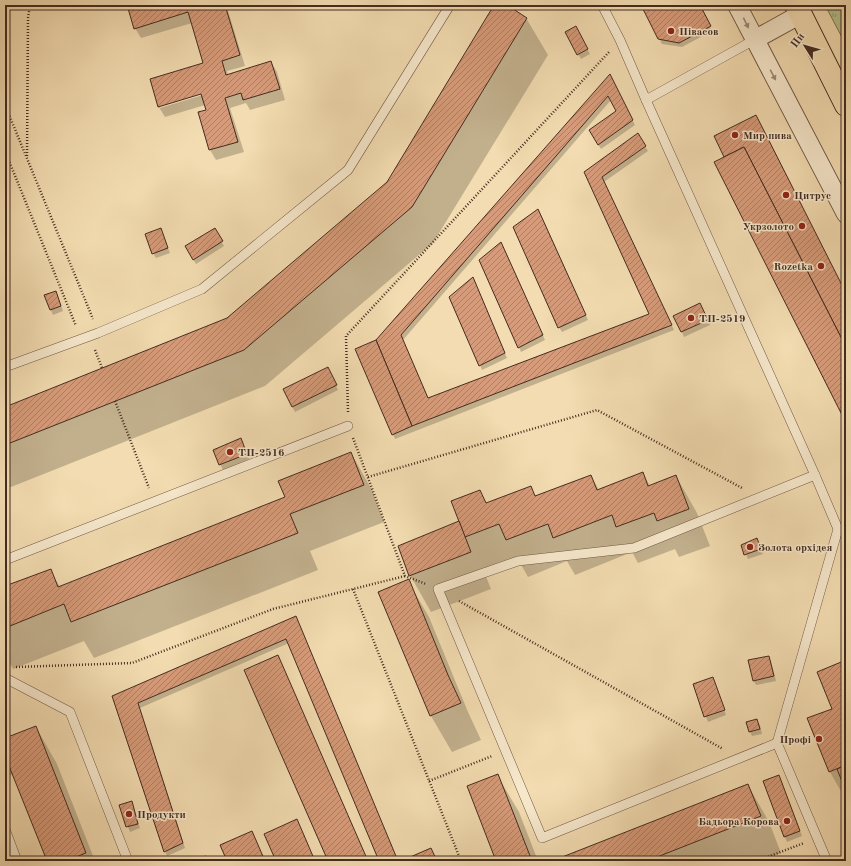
<svg xmlns="http://www.w3.org/2000/svg" width="851" height="866" font-family="'Old Standard TT',serif">
<defs>
<pattern id="grass-tufts" width="24" height="20" patternUnits="userSpaceOnUse"><rect width="24" height="20" fill="#b7c18e"/><path d="M3 7l-1-3M5 7V3M7 7l1-3M15 17l-1-3M17 17v-4M19 17l1-3" fill="none" stroke="#969d74"/></pattern>
<pattern id="building-hatch" width="6" height="6" patternUnits="userSpaceOnUse"><rect width="6" height="6" fill="#d69b7a"/><path d="M-1 1l2-2M0 6l6-6M5 7l2-2" fill="none" stroke="#af7f64"/></pattern>
</defs>
<rect width="100%" height="100%" fill="#f3dcb1"/>
<filter id="stains"><feTurbulence type="fractalNoise" baseFrequency=".005" numOctaves="4"/><feColorMatrix values="0 0 0 0 .2 0 0 0 0 .09 0 0 0 0 .02 0 0 0 .5 -.17"/></filter>
<radialGradient id="worn" r=".72"><stop offset=".6" stop-color="#630" stop-opacity="0"/><stop offset="1" stop-color="#630" stop-opacity=".3"/></radialGradient>
<path fill="url(#grass-tufts)" stroke="#7e7658" d="M 825,5 L 840,5 L 846,17 L 846,45 Z"/>
<g fill="#0003" fill-rule="evenodd">
<path d="M 129,5 L 225,5 L 228,11 L 245,66 L 227,71 L 228,75 L 271,62 L 277,72 L 285,100 L 250,110 L 246,103 L 230,108 L 244,152 L 216,160 L 210,150 L 199,113 L 207,111 L 205,105 L 165,117 L 159,107 L 151,80 L 204,64 L 192,23 L 141,38 L 135,28 ZM 205,92 L 206,94 L 160,108 L 160,106 Z"/>
<path d="M 495,5 L 505,5 L 526,18 L 548,55 L 433,243 L 265,386 L 11,487 L 5,487 L 5,408 L 227,319 L 387,183 Z"/>
<path d="M 642,5 L 699,5 L 712,31 L 682,47 L 662,44 Z"/>
<path d="M 576,28 L 590,54 L 581,59 L 566,32 Z"/>
<path d="M 612,80 L 635,125 L 601,149 L 590,131 L 617,112 L 611,100 L 403,340 L 428,399 L 650,315 L 585,172 L 638,134 L 648,151 L 604,182 L 674,330 L 395,439 L 393,434 L 376,341 Z"/>
<path d="M 541,215 L 588,320 L 562,332 L 559,327 Z"/>
<path d="M 214,229 L 224,246 L 196,264 L 186,247 Z"/>
<path d="M 161,230 L 170,253 L 156,258 L 153,253 Z"/>
<path d="M 503,248 L 545,340 L 521,352 L 519,347 Z"/>
<path d="M 475,283 L 507,358 L 482,370 L 480,365 Z"/>
<path d="M 45,296 L 58,297 L 63,311 L 53,315 Z"/>
<path d="M 703,309 L 710,325 L 684,337 L 675,316 Z"/>
<path d="M 330,373 L 338,390 L 295,412 L 284,390 Z"/>
<path d="M 243,444 L 249,459 L 223,470 L 214,450 Z"/>
<path d="M 351,453 L 372,490 L 384,522 L 310,551 L 318,570 L 94,658 L 84,641 L 13,669 L 5,655 L 5,588 L 50,570 L 60,587 L 286,497 Z"/>
<path d="M 643,473 L 650,486 L 676,476 L 697,513 L 710,546 L 679,557 L 675,549 L 638,563 L 632,552 L 575,575 L 567,561 L 528,577 L 519,561 L 485,574 L 491,589 L 431,612 L 410,575 L 460,521 L 480,491 L 487,504 L 531,487 L 536,497 L 591,476 L 599,490 Z"/>
<path d="M 757,540 L 763,554 L 748,559 L 742,545 Z"/>
<path d="M 408,581 L 429,617 L 468,712 L 481,740 L 452,752 L 431,716 L 379,593 Z"/>
<path d="M 295,617 L 397,861 L 380,861 L 289,643 L 140,708 L 185,848 L 167,856 L 165,851 L 113,697 Z"/>
<path d="M 769,657 L 771,661 L 776,681 L 756,685 L 754,681 Z"/>
<path d="M 846,661 L 846,800 L 830,772 L 809,719 L 833,709 Z"/>
<path d="M 713,679 L 726,715 L 708,722 L 694,685 Z"/>
<path d="M 757,721 L 760,725 L 762,734 L 752,736 L 750,732 Z"/>
<path d="M 36,727 L 57,764 L 95,861 L 48,861 L 13,774 L 5,778 L 5,739 Z"/>
<path d="M 497,775 L 519,812 L 538,861 L 497,861 Z"/>
<path d="M 779,777 L 802,836 L 787,842 L 764,782 Z"/>
<path d="M 748,785 L 769,822 L 781,853 L 761,861 L 555,861 Z"/>
<path d="M 131,802 L 140,828 L 130,832 L 120,806 Z"/>
</g>
<g fill="url(#building-hatch)" stroke="#442c21">
<path d="M 127,5 L 225,5 L 240,55 L 222,61 L 226,75 L 271,61 L 280,89 L 243,100 L 241,93 L 225,98 L 238,142 L 209,150 L 198,112 L 206,110 L 201,94 L 158,107 L 150,79 L 203,63 L 188,12 L 134,29 Z"/>
<path d="M 494,5 L 507,5 L 527,18 L 412,207 L 244,350 L 5,445 L 5,407 L 227,318 L 387,182 Z"/>
<path d="M 641,5 L 700,5 L 711,26 L 679,43 L 658,39 Z"/>
<path d="M 576,26 L 588,49 L 577,55 L 565,32 Z"/>
<path d="M 610,74 L 633,120 L 598,145 L 589,130 L 616,111 L 608,96 L 401,335 L 428,398 L 649,314 L 584,172 L 638,133 L 646,146 L 602,177 L 672,325 L 412,426 L 376,340 Z"/>
<path d="M 756,115 L 846,293 L 846,347 L 744,147 L 724,157 L 714,136 Z"/>
<path d="M 744,147 L 846,347 L 846,408 L 840,411 L 714,162 Z"/>
<path d="M 538,209 L 586,315 L 558,328 L 513,227 Z"/>
<path d="M 161,228 L 168,248 L 152,254 L 145,234 Z"/>
<path d="M 215,228 L 223,241 L 193,260 L 185,246 Z"/>
<path d="M 501,242 L 543,335 L 518,348 L 479,260 Z"/>
<path d="M 473,277 L 505,353 L 479,366 L 449,297 Z"/>
<path d="M 56,291 L 61,306 L 50,310 L 44,295 Z"/>
<path d="M 700,303 L 708,320 L 681,332 L 673,316 Z"/>
<path d="M 376,340 L 412,426 L 392,435 L 355,349 Z"/>
<path d="M 328,367 L 337,385 L 292,407 L 283,389 Z"/>
<path d="M 846,408 L 846,423 L 840,411 Z"/>
<path d="M 241,438 L 247,454 L 219,465 L 213,450 Z"/>
<path d="M 351,452 L 364,485 L 290,514 L 298,533 L 71,622 L 64,604 L 5,628 L 5,586 L 51,569 L 58,587 L 285,497 L 278,481 Z"/>
<path d="M 643,472 L 648,486 L 676,475 L 689,509 L 657,521 L 654,513 L 616,527 L 612,515 L 553,538 L 548,524 L 506,540 L 499,524 L 465,537 L 451,501 L 480,490 L 486,503 L 531,486 L 535,496 L 591,475 L 597,490 Z"/>
<path d="M 459,521 L 471,552 L 409,576 L 398,546 Z"/>
<path d="M 757,538 L 761,549 L 744,555 L 741,545 Z"/>
<path d="M 409,579 L 448,675 L 461,703 L 430,716 L 378,592 Z"/>
<path d="M 846,604 L 846,616 L 842,606 Z"/>
<path d="M 296,616 L 398,861 L 379,861 L 286,639 L 138,703 L 183,843 L 164,852 L 112,696 Z"/>
<path d="M 278,655 L 368,861 L 328,861 L 244,670 Z"/>
<path d="M 769,656 L 774,676 L 753,681 L 748,660 Z"/>
<path d="M 846,660 L 846,765 L 829,772 L 807,718 L 832,709 L 817,672 Z"/>
<path d="M 713,677 L 725,710 L 704,717 L 693,684 Z"/>
<path d="M 757,719 L 760,729 L 749,732 L 746,722 Z"/>
<path d="M 36,726 L 86,853 L 66,861 L 47,861 L 5,756 L 5,738 Z"/>
<path d="M 846,765 L 846,788 L 845,789 L 837,769 Z"/>
<path d="M 498,774 L 511,807 L 532,861 L 496,861 L 467,786 Z"/>
<path d="M 779,775 L 800,831 L 784,837 L 763,781 Z"/>
<path d="M 748,784 L 761,816 L 647,861 L 552,861 Z"/>
<path d="M 132,801 L 138,824 L 126,827 L 119,805 Z"/>
<path d="M 297,819 L 315,861 L 276,861 L 264,834 Z"/>
<path d="M 252,831 L 265,861 L 227,861 L 220,845 Z"/>
<path d="M 431,848 L 437,861 L 401,861 Z"/>
<path d="M 206,856 L 208,861 L 190,861 Z"/>
</g>
<g fill="none" stroke-linecap="round" stroke-linejoin="round">
<g stroke="#705845" stroke-width="10">
<g id="lane">
<path d="M 602,5 L 620,40 L 646,100 L 815,475 L 838,529 L 777,743 L 827,861"/>
<path d="M 646,100 L 754,40"/>
<path d="M 5,367 L 98,333 L 202,289 L 348,170 L 450,5"/>
<path d="M 5,560 L 348,426"/>
<path d="M 5,678 L 70,712 L 128,861"/>
<path d="M 777,743 L 542,838 L 438,589 L 518,561 L 634,548 L 815,475"/>
<path d="M 5,829 L 17,861"/>
</g>
</g>
<g stroke="#705845" stroke-width="20">
<g id="street">
<path d="M 737,5 L 846,214"/>
<path d="M 754,40 L 801,14"/>
</g>
</g>
<g stroke="#442c21" stroke-width="24">
<path id="primary" d="M 796,5 L 846,105"/>
</g>
<g stroke="#442c21" stroke-width="2.5" stroke-dasharray="1 2" stroke-linecap="butt">
<path d="M 5,105 L 93,319"/>
<path d="M 5,151 L 76,326"/>
<path d="M 27,156 L 28,18 L 30,5"/>
<path d="M 95,350 L 102,368"/>
<path d="M 115,401 L 149,488"/>
<path d="M 348,412 L 346,336 L 609,52"/>
<path d="M 353,438 L 405,576 L 426,584"/>
<path d="M 368,477 L 597,410 L 742,488"/>
<path d="M 353,589 L 461,861"/>
<path d="M 459,601 L 723,749"/>
<path d="M 16,667 L 132,663 L 273,609 L 405,576"/>
<path d="M 429,781 L 492,756"/>
<path d="M 757,861 L 804,843"/>
</g>
<use href="#lane" stroke="#f7e8cc" stroke-width="9"/>
<use href="#street" stroke="#f7e8cc" stroke-width="18"/>
<use href="#primary" stroke="#f3dcb1" stroke-width="22"/>
</g>
<defs><path id="oneway-solid" d="M-6-.8H1V-3.2L6.5 0L1 3.2V.8H-6Z"/></defs>
<g fill="#9e8a76">
<use href="#oneway-solid" transform="translate(746 23) rotate(64)"/>
<use href="#oneway-solid" transform="translate(773 75) rotate(62)"/>
</g>
<g fill="#8f2418" stroke="#f7e8cc" stroke-width="1.5">
<circle cx="671" cy="31" r="4"/>
<circle cx="735" cy="135" r="4"/>
<circle cx="786" cy="195" r="4"/>
<circle cx="802" cy="226" r="4"/>
<circle cx="821" cy="266" r="4"/>
<circle cx="691" cy="318" r="4"/>
<circle cx="230" cy="452" r="4"/>
<circle cx="750" cy="547" r="4"/>
<circle cx="819" cy="739" r="4"/>
<circle cx="129" cy="814" r="4"/>
<circle cx="787" cy="821" r="4"/>
</g>
<g text-anchor="middle" stroke-width="3" stroke-linejoin="round" paint-order="stroke">
<g font-size="11" font-weight="bold" fill="#442c21" stroke="#f7e8cc" text-anchor="start">
<text x="679" y="35">Півасов</text>
<text x="743" y="139">Мир пива</text>
<text x="794" y="199">Цитрус</text>
<text x="794" y="230" text-anchor="end">Укрзолото</text>
<text x="813" y="270" text-anchor="end">Rozetka</text>
<text x="699" y="322">ТП-2519</text>
<text x="238" y="456">ТП-2516</text>
<text x="758" y="551">Золота орхідея</text>
<text x="811" y="743" text-anchor="end">Профі</text>
<text x="137" y="818">Продукти</text>
<text x="779" y="825" text-anchor="end">Бадьора Корова</text>
</g>
</g>
<rect width="851" height="866" fill="none" stroke="#f3dcb1" stroke-width="20"/>
<rect x="6" y="6" width="839" height="854" fill="none" stroke="#442c21" stroke-width="2"/>
<rect x="10" y="10" width="831" height="846" fill="none" stroke="#442c21"/>
<g transform="translate(805 46) rotate(307)" stroke="#f7e8cc" stroke-width="3" paint-order="stroke">
<path d="M0-3L7 15L0 10L-7 15Z" fill="#442c21"/>
<text y="-6" font-size="11" font-weight="bold" text-anchor="middle" fill="#442c21">Пн</text>
</g>
<rect width="100%" height="100%" filter="url(#stains)"/>
<rect width="100%" height="100%" fill="url(#worn)"/>
</svg>
